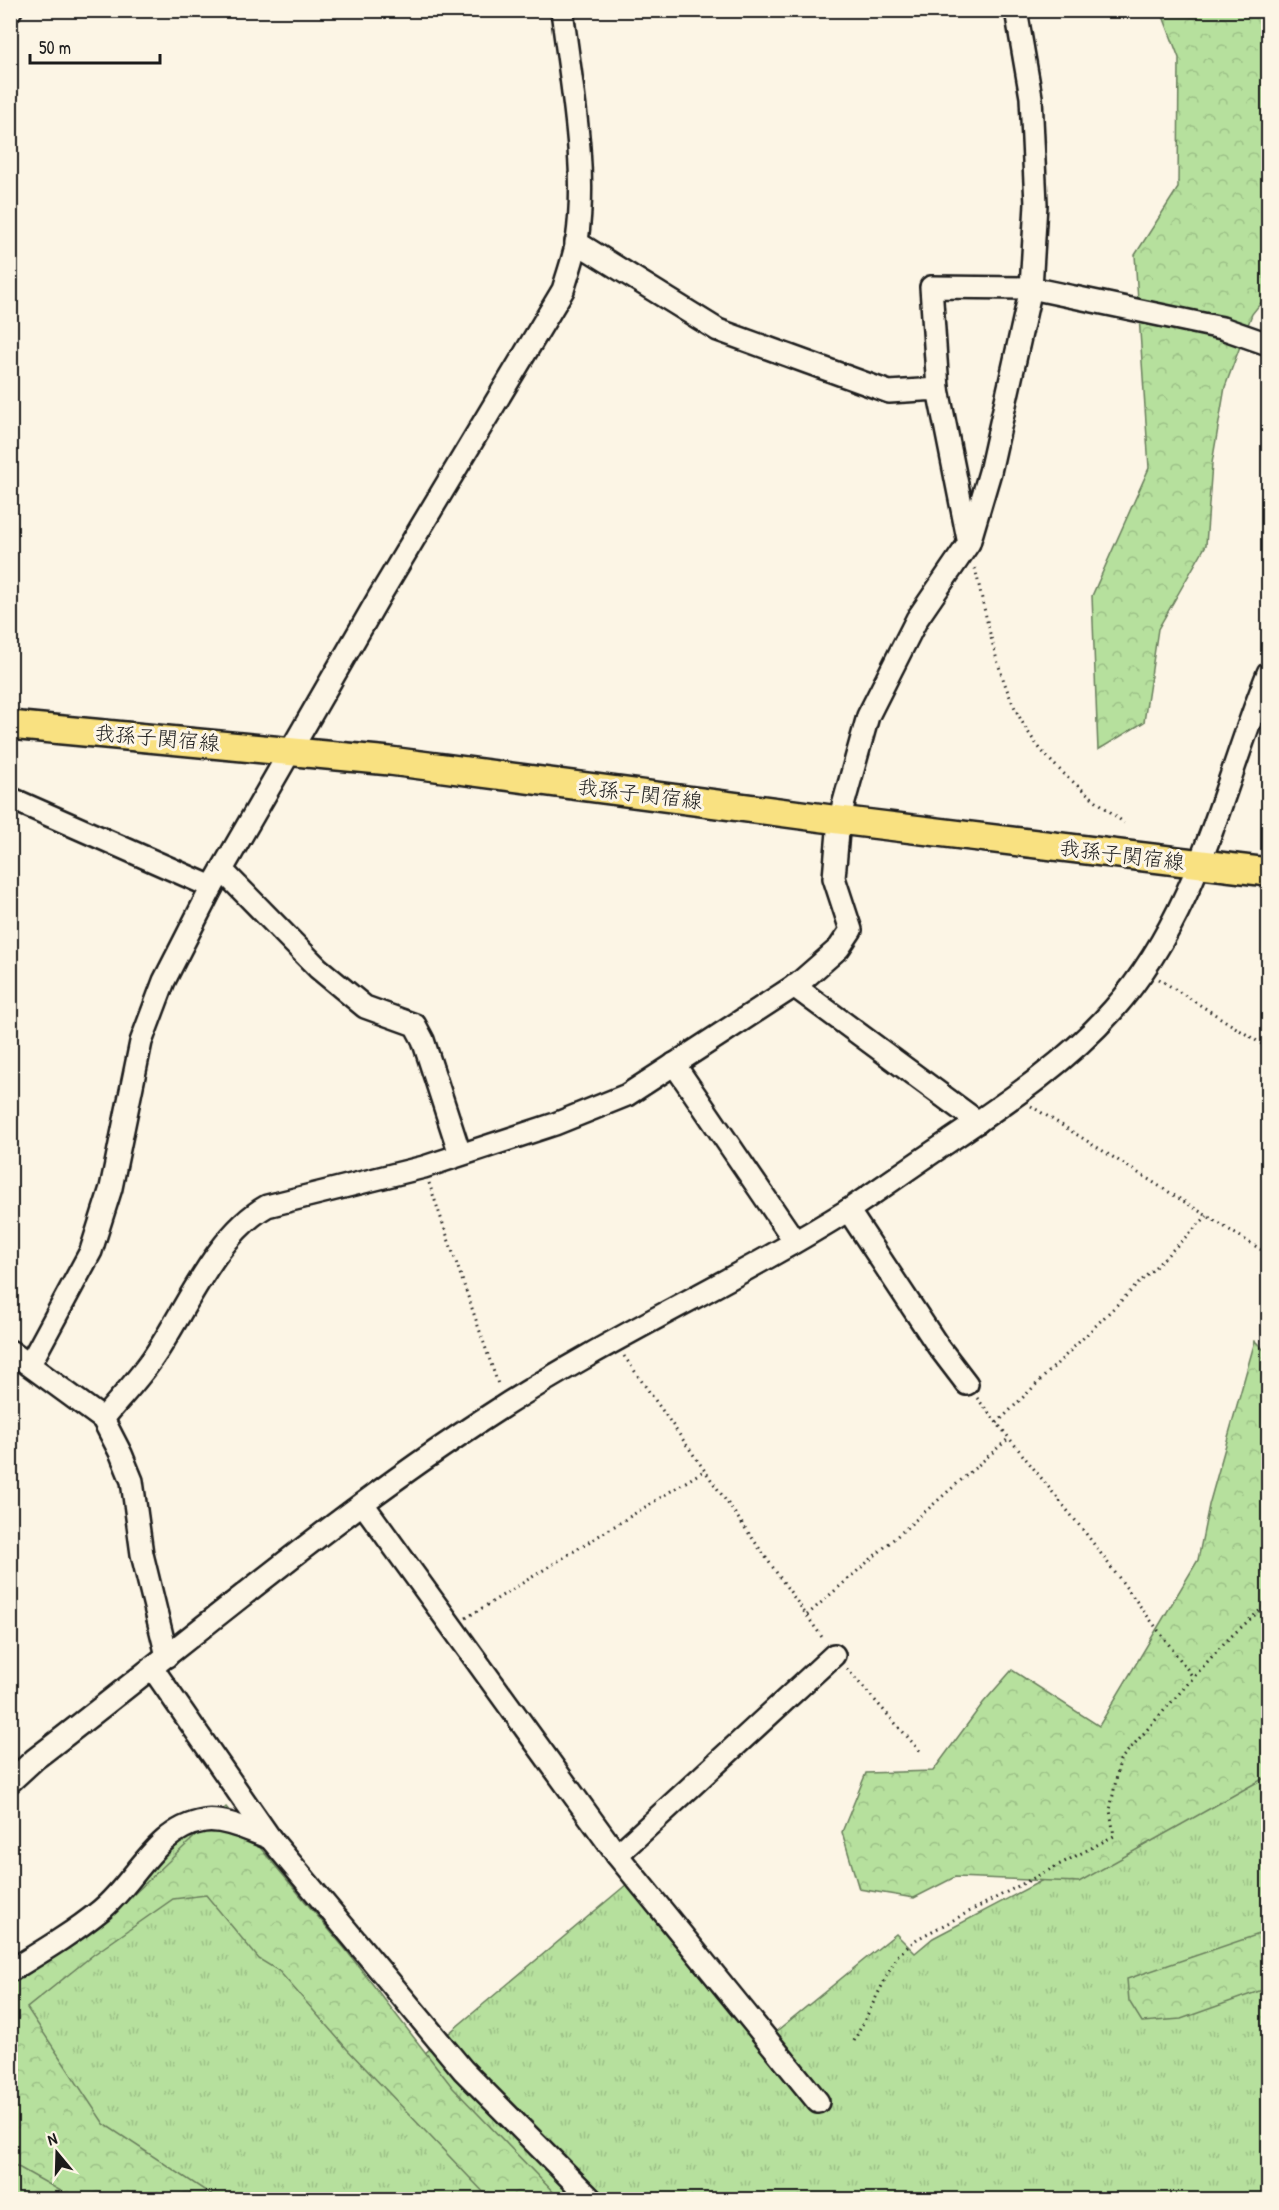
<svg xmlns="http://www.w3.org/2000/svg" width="1279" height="2210" font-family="'Patrick Hand','Klee One',sans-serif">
<defs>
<pattern id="grass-tufts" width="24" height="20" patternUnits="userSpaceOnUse" patternTransform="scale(1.5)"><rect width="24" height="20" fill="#b6e09d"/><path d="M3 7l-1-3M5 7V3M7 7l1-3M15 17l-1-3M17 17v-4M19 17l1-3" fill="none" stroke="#9cc087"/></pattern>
<pattern id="forest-crowns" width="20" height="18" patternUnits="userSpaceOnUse" patternTransform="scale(1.5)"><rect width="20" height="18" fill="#b6e09d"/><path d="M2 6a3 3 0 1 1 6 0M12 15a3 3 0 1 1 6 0" fill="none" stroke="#9cc087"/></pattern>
</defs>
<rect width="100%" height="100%" fill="#fcf5e5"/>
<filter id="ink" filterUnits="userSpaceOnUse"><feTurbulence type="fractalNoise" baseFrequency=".0167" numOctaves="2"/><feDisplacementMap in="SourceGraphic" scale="12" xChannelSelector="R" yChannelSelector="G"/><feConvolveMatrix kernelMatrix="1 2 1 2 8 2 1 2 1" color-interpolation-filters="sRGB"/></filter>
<g filter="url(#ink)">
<path fill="url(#grass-tufts)" stroke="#697e5c" stroke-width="1.5" d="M 1268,1754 L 1268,2199 L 11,2200 L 11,1981 L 182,1838 L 208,1829 L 253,1845 L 279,1865 L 412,2064 L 633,1879 L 763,2042 L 896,1934 L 915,1953 L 933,1938 L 1117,1841 Z"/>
<g fill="url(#forest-crowns)" stroke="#697e5c" stroke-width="1.5">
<path d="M 1161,11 L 1268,11 L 1268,294 L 1252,314 L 1225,387 L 1212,463 L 1206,545 L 1158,629 L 1144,722 L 1098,750 L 1092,596 L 1149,468 L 1135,255 L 1178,188 L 1179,58 Z"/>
<path d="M 1255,1341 L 1268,1354 L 1268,1776 L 1079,1882 L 955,1877 L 914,1898 L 859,1889 L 842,1832 L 866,1773 L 933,1771 L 983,1703 L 1012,1670 L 1099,1726 L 1198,1560 L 1209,1505 Z"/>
<path d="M 226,1807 L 346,1950 L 453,2088 L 560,2199 L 490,2199 L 347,2049 L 279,1971 L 259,1959 L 206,1895 L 173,1899 L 93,1955 L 27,2008 L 104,2124 L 218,2199 L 75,2199 L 11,2163 L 10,1985 L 131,1897 Z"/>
<path d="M 1268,1931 L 1268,1988 L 1181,2019 L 1142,2022 L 1129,2001 L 1127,1979 Z"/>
</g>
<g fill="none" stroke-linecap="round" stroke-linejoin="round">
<g stroke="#1c1c1c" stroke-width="26">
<g id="minor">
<path d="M 10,11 L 11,10"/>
<path d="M 576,242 L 718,330 L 889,392 L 938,389 L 968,539"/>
<path d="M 938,389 L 931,287 L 1031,288 L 1222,328 L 1268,344"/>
<path d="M 10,798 L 212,887"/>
<path d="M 222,870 L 318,968 L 365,1007 L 415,1025 L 423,1040 L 460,1154"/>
<path d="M 794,986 L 978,1122"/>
<path d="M 674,1064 L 794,1240"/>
<path d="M 848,1210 L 938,1346 L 967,1384"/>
<path d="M 10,1351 L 103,1419 L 121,1454 L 132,1481 L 142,1554 L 167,1656"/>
<path d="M 30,1364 L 91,1251 L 111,1188 L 141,1042 L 164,981 L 212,887 L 379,597 L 563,290 C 568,274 574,257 577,241 C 588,166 571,85 562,10"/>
<path d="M 103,1419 C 120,1398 140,1378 155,1355 C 187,1307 217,1234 267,1206 L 424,1167 L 555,1124 L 627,1095 L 799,983 L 839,948 L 851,930 L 834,878 L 839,820 L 868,716 L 917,619 L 969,543 L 990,472 L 1031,288 L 1036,204 L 1031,97 L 1016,10"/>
<path d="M 363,1504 L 617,1855 L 818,2102"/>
<path d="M 153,1669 L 270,1838 L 463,2070 L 592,2200"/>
<path d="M 10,1782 L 35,1759 C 188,1642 334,1515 496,1411 C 610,1337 735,1281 850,1209 C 883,1187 915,1164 948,1142 C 1007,1102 1066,1063 1113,1010 C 1198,914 1222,788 1268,673"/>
<path d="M 617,1855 L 834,1655"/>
<path d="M 10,1971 C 41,1952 73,1933 101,1910 C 135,1883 156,1828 204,1821 C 225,1818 250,1831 270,1838"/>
</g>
</g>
<g stroke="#1c1c1c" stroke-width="32">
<path id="major" d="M 10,725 L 390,761 L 839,820 L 1268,872"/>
</g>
<g stroke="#1c1c1c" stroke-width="3" stroke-dasharray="1.5 4.5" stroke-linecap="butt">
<path d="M 975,568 C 989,627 999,693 1035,742 C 1058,774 1094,798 1124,823"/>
<path d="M 1159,979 L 1268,1048"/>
<path d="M 1031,1106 L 1268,1254"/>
<path d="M 429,1183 L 499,1387"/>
<path d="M 624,1356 L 824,1640"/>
<path d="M 977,1398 L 1087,1535 L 1193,1677"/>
<path d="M 997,1423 L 1207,1216"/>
<path d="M 807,1615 L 1008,1439"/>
<path d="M 466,1618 L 705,1470"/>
<path d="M 847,1669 L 920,1751"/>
<path d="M 854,2041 L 897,1956 L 917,1939 L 1114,1836 L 1110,1810 L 1120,1760 L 1225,1642 L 1268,1603"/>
</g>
<use href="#minor" stroke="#fcf5e5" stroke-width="21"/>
<use href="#major" stroke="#f9e181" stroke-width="27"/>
</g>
</g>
<g text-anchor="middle" stroke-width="6" stroke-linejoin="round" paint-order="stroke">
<g font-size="21" fill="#1c1c1c" stroke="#fcf5e5">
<text transform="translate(157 738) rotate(5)" y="7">我孫子関宿線</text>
<text transform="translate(640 794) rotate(7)" y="7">我孫子関宿線</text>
<text transform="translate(1122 855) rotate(7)" y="7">我孫子関宿線</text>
</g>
</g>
<rect width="1279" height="2210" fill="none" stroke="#fcf5e5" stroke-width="36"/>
<rect x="18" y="18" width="1243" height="2174" fill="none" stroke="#1c1c1c" stroke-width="2" filter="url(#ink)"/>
<g transform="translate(57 2153) rotate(341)" stroke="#fcf5e5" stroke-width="4.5" paint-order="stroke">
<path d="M0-4.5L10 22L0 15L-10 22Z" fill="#1c1c1c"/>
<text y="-9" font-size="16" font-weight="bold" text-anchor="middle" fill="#1c1c1c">N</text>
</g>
<path d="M30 54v9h130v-9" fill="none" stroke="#1c1c1c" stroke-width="3"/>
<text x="39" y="54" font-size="18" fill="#1c1c1c" stroke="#fcf5e5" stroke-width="4.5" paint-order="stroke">50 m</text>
</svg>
